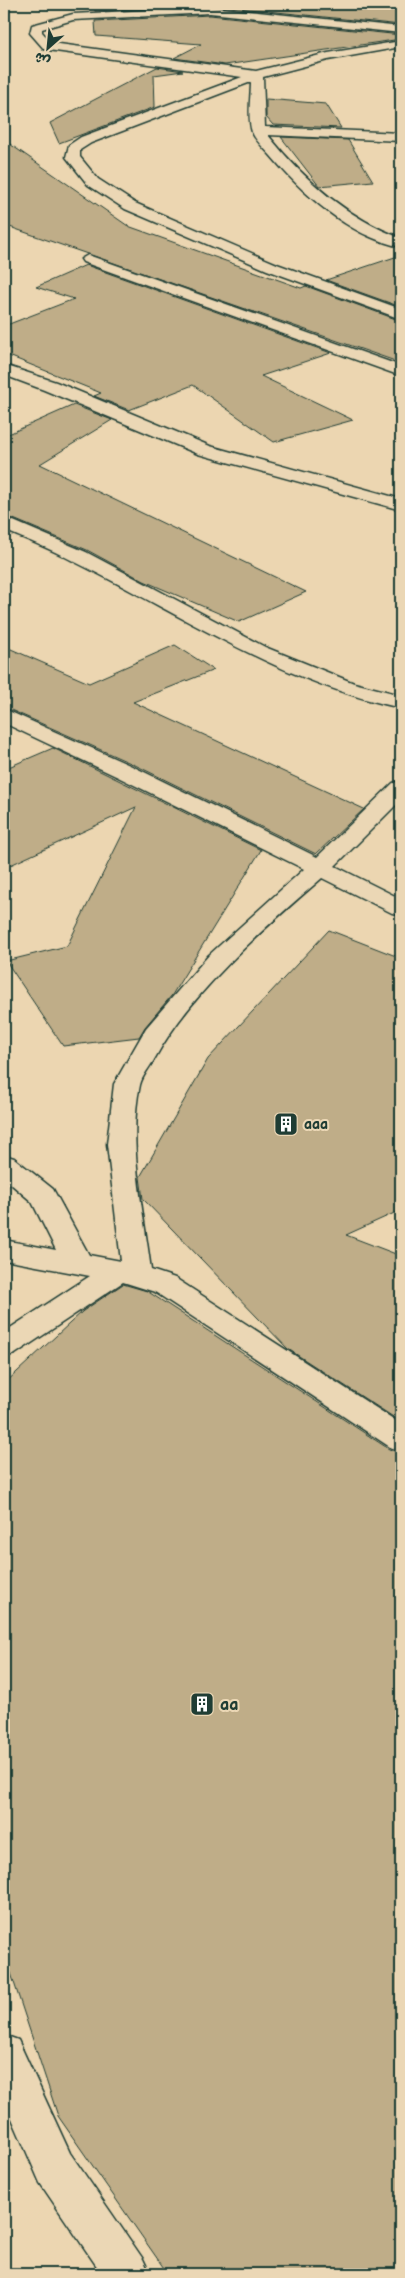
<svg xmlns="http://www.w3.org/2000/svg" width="405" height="2278" font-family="'Balsamiq Sans','Playpen Sans Arabic',sans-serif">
<rect width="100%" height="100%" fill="#ecd6b1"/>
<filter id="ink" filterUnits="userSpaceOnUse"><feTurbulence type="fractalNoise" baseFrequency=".02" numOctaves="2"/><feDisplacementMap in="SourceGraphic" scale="10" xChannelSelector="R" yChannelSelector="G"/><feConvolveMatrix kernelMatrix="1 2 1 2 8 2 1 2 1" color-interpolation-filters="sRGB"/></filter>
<g filter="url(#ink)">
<g fill="#bfad88" stroke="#1f3d34">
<path d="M 94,4 L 401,4 L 401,25 L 210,5 L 95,11 Z"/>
<path d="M 210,15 L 401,35 L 401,39 L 225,65 L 174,58 L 201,44 L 96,36 L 95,21 Z"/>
<path d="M 157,67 L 183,71 L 154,75 L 155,107 L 59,143 L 50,123 Z"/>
<path d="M 266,99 L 326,104 L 341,128 L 273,125 L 266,117 Z"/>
<path d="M 281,137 L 348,140 L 373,181 L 319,186 Z"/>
<path d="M 4,140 L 128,226 L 301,288 L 306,286 L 401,321 L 401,363 L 4,225 Z"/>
<path d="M 401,255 L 401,307 L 326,280 Z"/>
<path d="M 86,265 L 331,353 L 261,376 L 353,420 L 274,442 L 193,385 L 129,410 L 94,396 L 101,393 L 4,354 L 4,326 L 74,299 L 36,287 Z"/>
<path d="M 74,405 L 112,420 L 40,464 L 306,592 L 239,622 L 144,581 L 87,550 L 4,515 L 4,436 Z"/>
<path d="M 175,645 L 214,670 L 133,702 L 364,809 L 316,854 L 135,765 L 4,707 L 4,646 L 89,683 Z"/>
<path d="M 53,748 L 261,850 L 172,995 L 145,1027 L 139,1037 L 63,1046 L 6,961 L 67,946 L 136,807 L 4,868 L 4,769 Z"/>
<path d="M 329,930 L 401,958 L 401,1210 L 346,1235 L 401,1256 L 401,1422 L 288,1349 L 143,1199 L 140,1177 L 208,1059 Z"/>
<path d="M 123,1284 L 147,1291 L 389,1449 L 401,1453 L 401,2274 L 168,2274 L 58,2116 L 4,1952 L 4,1384 L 83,1311 Z"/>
</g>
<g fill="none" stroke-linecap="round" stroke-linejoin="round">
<g stroke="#1f3d34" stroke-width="3">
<g id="minor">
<path d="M 210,7 L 401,27 L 401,33 L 210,13 L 73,20 L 42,29 L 42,32 L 52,43 L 256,71 L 328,53 L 401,41 L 401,47 L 328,60 L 263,77 L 265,127 L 401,133 L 401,141 L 268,135 C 304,180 347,218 401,238 L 401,247 C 349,236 304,195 271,156 C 265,149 255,140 252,132 C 247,118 251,96 251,82 L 91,143 L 80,150 L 80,157 L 98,179 L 135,203 L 277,264 L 401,309 L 401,319 L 267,270 L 125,209 L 88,185 L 66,157 L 69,145 L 81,137 L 242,77 L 48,50 L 44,49 L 30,33 L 32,25 L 73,14 Z"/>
<path d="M 88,255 L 401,366 L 401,376 L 83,262 L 81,259 Z"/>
<path d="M 4,365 L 56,382 L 210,446 L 401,499 L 401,510 L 198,454 L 44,390 L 4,375 Z"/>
<path d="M 4,709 L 134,767 L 317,857 L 393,783 L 401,781 L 401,800 L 335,866 L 401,899 L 401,915 L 392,913 L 322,878 C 264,928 192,991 155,1058 C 150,1067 142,1076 140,1085 C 127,1141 144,1214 151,1270 L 175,1278 L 401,1424 L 401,1451 L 390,1447 L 155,1292 L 123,1282 L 15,1354 L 4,1357 L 4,1332 L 90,1276 L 4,1260 L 4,1240 L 56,1250 L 32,1202 L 4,1178 L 4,1155 L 14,1158 L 53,1189 L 89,1255 L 121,1261 L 107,1144 L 114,1084 L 146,1028 L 209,955 L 304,869 L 118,777 L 4,723 Z"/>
<path d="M 4,2035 L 18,2040 L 70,2153 L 143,2259 L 150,2274 L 102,2274 L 40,2183 L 4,2100 Z"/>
</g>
</g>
<g stroke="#1f3d34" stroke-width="3">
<path id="tertiary" d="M 4,517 L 86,552 L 265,647 L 354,683 L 401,695 L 401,708 C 282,683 181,614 73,561 C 51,549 27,540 4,530 Z"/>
</g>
<use href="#minor" fill="#ebd7b5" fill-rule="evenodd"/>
<use href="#tertiary" fill="#ebd7b5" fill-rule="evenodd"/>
</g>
</g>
<defs>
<g id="building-square" transform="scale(1.25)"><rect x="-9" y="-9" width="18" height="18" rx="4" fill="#1f3d34" stroke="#ebd7b5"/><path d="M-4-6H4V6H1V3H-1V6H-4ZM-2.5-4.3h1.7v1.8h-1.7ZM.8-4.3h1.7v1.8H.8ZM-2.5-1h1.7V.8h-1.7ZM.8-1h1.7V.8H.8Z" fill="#fff"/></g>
</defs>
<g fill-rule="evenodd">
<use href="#building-square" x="286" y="1124"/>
<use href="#building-square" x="202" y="1704"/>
</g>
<g text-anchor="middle" stroke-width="4" stroke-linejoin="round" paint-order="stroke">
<g font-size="14" font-weight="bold" fill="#1f3d34" stroke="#ebd7b5" text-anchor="start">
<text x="304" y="1129">aaa</text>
</g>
<g font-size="16" font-weight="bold" fill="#1f3d34" stroke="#ebd7b5" text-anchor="start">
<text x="220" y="1710">aa</text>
</g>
</g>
<rect width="405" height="2278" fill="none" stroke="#ebd7b5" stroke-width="20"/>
<rect x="10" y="10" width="385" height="2258" fill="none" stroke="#1f3d34" stroke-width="2" filter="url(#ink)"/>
<g transform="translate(48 48) rotate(207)" stroke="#ebd7b5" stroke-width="4" paint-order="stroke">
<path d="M0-4L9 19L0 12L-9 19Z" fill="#1f3d34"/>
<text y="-8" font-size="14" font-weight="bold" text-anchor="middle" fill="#1f3d34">ش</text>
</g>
</svg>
